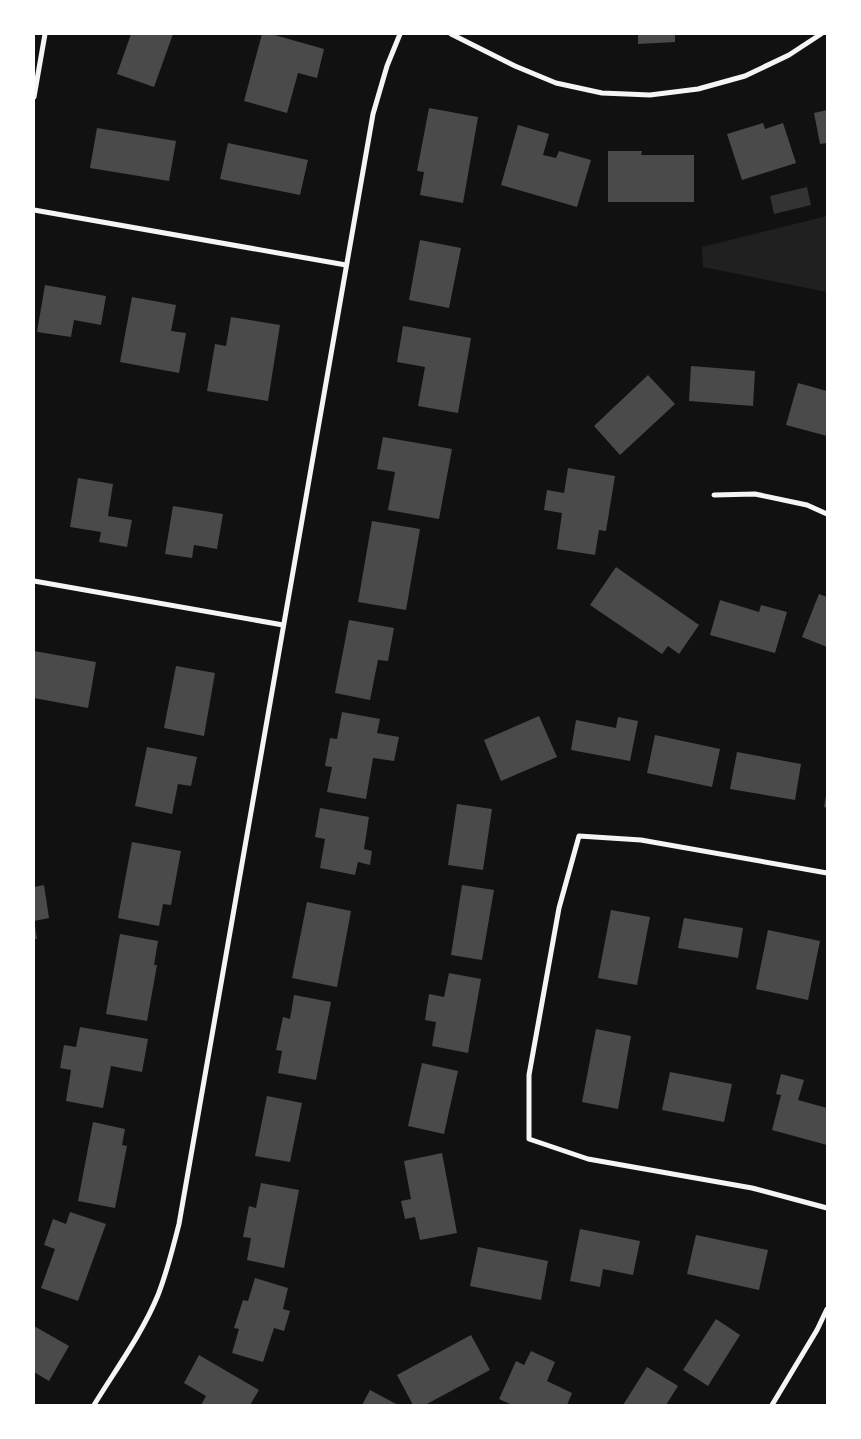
<svg xmlns="http://www.w3.org/2000/svg" width="861" height="1439" font-family="Arial,sans-serif">
<rect width="100%" height="100%" fill="#111"/>
<path fill="#202020" d="M 827,216 L 827,292 L 703,267 L 702,247 Z"/>
<path fill="#333" d="M 807,187 L 811,205 L 774,214 L 770,196 Z"/>
<g fill="#4a4a4a">
<path d="M 131,34 L 173,34 L 154,87 L 117,74 Z"/>
<path d="M 262,34 L 271,34 L 324,49 L 317,78 L 298,73 L 287,113 L 244,101 Z"/>
<path d="M 638,34 L 675,34 L 675,42 L 638,44 Z"/>
<path d="M 429,108 L 478,117 L 463,203 L 420,195 L 424,172 L 417,171 Z"/>
<path d="M 827,110 L 827,143 L 820,144 L 814,113 Z"/>
<path d="M 763,123 L 765,129 L 783,123 L 796,163 L 742,180 L 727,134 Z"/>
<path d="M 518,125 L 549,134 L 543,155 L 556,158 L 559,151 L 591,160 L 577,207 L 501,185 Z"/>
<path d="M 97,128 L 176,141 L 169,181 L 90,168 Z"/>
<path d="M 228,143 L 308,160 L 300,195 L 220,179 Z"/>
<path d="M 608,151 L 642,151 L 641,155 L 694,155 L 694,202 L 608,202 Z"/>
<path d="M 420,240 L 461,248 L 449,308 L 409,300 Z"/>
<path d="M 45,285 L 106,296 L 101,325 L 74,320 L 71,337 L 37,332 Z"/>
<path d="M 132,297 L 176,305 L 171,331 L 186,333 L 179,373 L 120,362 Z"/>
<path d="M 231,317 L 280,325 L 268,401 L 207,391 L 215,344 L 226,346 Z"/>
<path d="M 403,326 L 471,338 L 458,413 L 418,406 L 425,367 L 397,362 Z"/>
<path d="M 691,366 L 755,371 L 753,406 L 689,401 Z"/>
<path d="M 648,375 L 675,404 L 620,455 L 594,426 Z"/>
<path d="M 798,383 L 827,391 L 827,436 L 786,425 Z"/>
<path d="M 383,437 L 452,449 L 439,519 L 388,510 L 395,472 L 377,469 Z"/>
<path d="M 568,468 L 615,476 L 606,531 L 599,530 L 595,555 L 557,549 L 562,513 L 544,510 L 547,490 L 564,493 Z"/>
<path d="M 78,478 L 113,484 L 108,516 L 132,520 L 127,547 L 99,542 L 101,532 L 70,527 Z"/>
<path d="M 173,506 L 223,514 L 217,549 L 194,545 L 192,558 L 165,554 Z"/>
<path d="M 372,521 L 420,529 L 406,610 L 358,602 Z"/>
<path d="M 616,567 L 699,625 L 679,654 L 668,646 L 662,654 L 590,605 Z"/>
<path d="M 819,594 L 827,597 L 827,647 L 802,637 Z"/>
<path d="M 720,600 L 759,612 L 761,605 L 787,612 L 775,653 L 710,635 Z"/>
<path d="M 349,620 L 394,628 L 388,661 L 378,660 L 370,700 L 335,693 Z"/>
<path d="M 34,651 L 96,662 L 88,708 L 34,698 Z"/>
<path d="M 176,666 L 215,673 L 204,736 L 164,728 Z"/>
<path d="M 342,712 L 380,719 L 377,733 L 399,737 L 394,761 L 373,758 L 366,799 L 327,792 L 332,767 L 325,766 L 330,738 L 337,739 Z"/>
<path d="M 539,716 L 557,757 L 501,781 L 484,740 Z"/>
<path d="M 618,717 L 638,721 L 630,761 L 571,750 L 576,720 L 616,728 Z"/>
<path d="M 655,735 L 720,749 L 712,787 L 647,773 Z"/>
<path d="M 147,747 L 197,757 L 191,786 L 178,784 L 172,814 L 135,806 Z"/>
<path d="M 737,752 L 801,764 L 795,800 L 730,789 Z"/>
<path d="M 826,795 L 827,795 L 827,808 L 824,807 Z"/>
<path d="M 457,804 L 492,809 L 483,870 L 448,865 Z"/>
<path d="M 320,808 L 369,817 L 364,849 L 372,851 L 370,865 L 358,862 L 355,875 L 320,868 L 325,839 L 315,837 Z"/>
<path d="M 132,842 L 181,851 L 171,905 L 163,904 L 159,926 L 118,918 Z"/>
<path d="M 44,885 L 49,918 L 34,921 L 34,887 Z"/>
<path d="M 462,885 L 494,890 L 482,960 L 451,955 Z"/>
<path d="M 307,902 L 351,911 L 337,987 L 292,978 Z"/>
<path d="M 611,910 L 650,917 L 637,985 L 598,978 Z"/>
<path d="M 684,918 L 743,928 L 738,958 L 678,948 Z"/>
<path d="M 35,926 L 37,939 L 34,939 L 34,927 Z"/>
<path d="M 768,930 L 820,941 L 808,1000 L 756,989 Z"/>
<path d="M 120,934 L 158,941 L 154,965 L 157,965 L 147,1021 L 106,1014 Z"/>
<path d="M 449,973 L 481,979 L 468,1053 L 432,1046 L 436,1022 L 425,1020 L 429,994 L 444,997 Z"/>
<path d="M 294,995 L 331,1002 L 316,1080 L 278,1073 L 282,1051 L 276,1050 L 283,1017 L 290,1019 Z"/>
<path d="M 80,1027 L 148,1039 L 142,1072 L 111,1066 L 103,1108 L 66,1101 L 71,1070 L 60,1068 L 64,1045 L 76,1047 Z"/>
<path d="M 596,1029 L 631,1036 L 618,1109 L 582,1102 Z"/>
<path d="M 422,1063 L 458,1071 L 444,1134 L 408,1126 Z"/>
<path d="M 670,1072 L 732,1084 L 724,1122 L 662,1110 Z"/>
<path d="M 781,1074 L 804,1080 L 798,1100 L 827,1108 L 827,1145 L 772,1130 L 781,1095 L 776,1094 Z"/>
<path d="M 267,1096 L 302,1103 L 290,1162 L 255,1156 Z"/>
<path d="M 93,1122 L 125,1129 L 122,1145 L 127,1146 L 115,1208 L 78,1201 Z"/>
<path d="M 442,1153 L 457,1233 L 420,1240 L 415,1217 L 405,1219 L 401,1201 L 411,1199 L 404,1161 Z"/>
<path d="M 261,1183 L 299,1190 L 284,1268 L 247,1260 L 251,1238 L 243,1237 L 249,1206 L 256,1208 Z"/>
<path d="M 70,1212 L 106,1224 L 78,1301 L 41,1288 L 55,1249 L 44,1245 L 53,1219 L 66,1224 Z"/>
<path d="M 580,1229 L 640,1241 L 633,1275 L 603,1269 L 600,1287 L 570,1281 Z"/>
<path d="M 696,1235 L 768,1250 L 759,1290 L 687,1274 Z"/>
<path d="M 478,1247 L 548,1261 L 541,1300 L 470,1286 Z"/>
<path d="M 255,1278 L 288,1288 L 283,1309 L 290,1311 L 284,1331 L 274,1328 L 263,1362 L 232,1353 L 239,1329 L 234,1328 L 243,1300 L 248,1301 Z"/>
<path d="M 716,1319 L 740,1335 L 708,1386 L 683,1370 Z"/>
<path d="M 34,1326 L 69,1346 L 49,1381 L 34,1372 Z"/>
<path d="M 471,1335 L 490,1370 L 425,1405 L 413,1405 L 397,1375 Z"/>
<path d="M 531,1351 L 555,1362 L 547,1381 L 572,1393 L 567,1405 L 512,1405 L 499,1399 L 516,1361 L 524,1365 Z"/>
<path d="M 199,1355 L 259,1390 L 250,1405 L 201,1405 L 206,1396 L 184,1383 Z"/>
<path d="M 647,1367 L 678,1386 L 666,1405 L 623,1405 Z"/>
<path d="M 370,1390 L 398,1405 L 362,1405 Z"/>
</g>
<g fill="none" stroke-linecap="round" stroke-linejoin="round">
<g stroke="#f5f5f5" stroke-width="5">
<path d="M 451,34 L 515,66 L 556,83 L 602,93 L 650,95 L 698,89 L 745,76 L 789,55 L 821,34"/>
<path d="M 34,97 L 45,34"/>
<path d="M 34,210 L 346,265"/>
<path d="M 714,495 L 755,494 L 807,505 L 827,514"/>
<path d="M 34,581 L 283,625"/>
<path d="M 827,873 L 641,840 L 579,836 L 559,908 L 529,1075 L 529,1139 L 588,1159 L 752,1188 L 827,1208"/>
<path d="M 94,1405 C 116,1369 142,1334 158,1295 C 167,1272 173,1248 179,1224 L 373,114 L 387,66 L 400,34"/>
<path d="M 772,1405 L 817,1330 L 827,1309"/>
</g>
</g>
<rect width="861" height="1439" fill="none" stroke="#ffffff" stroke-width="70"/>
</svg>
